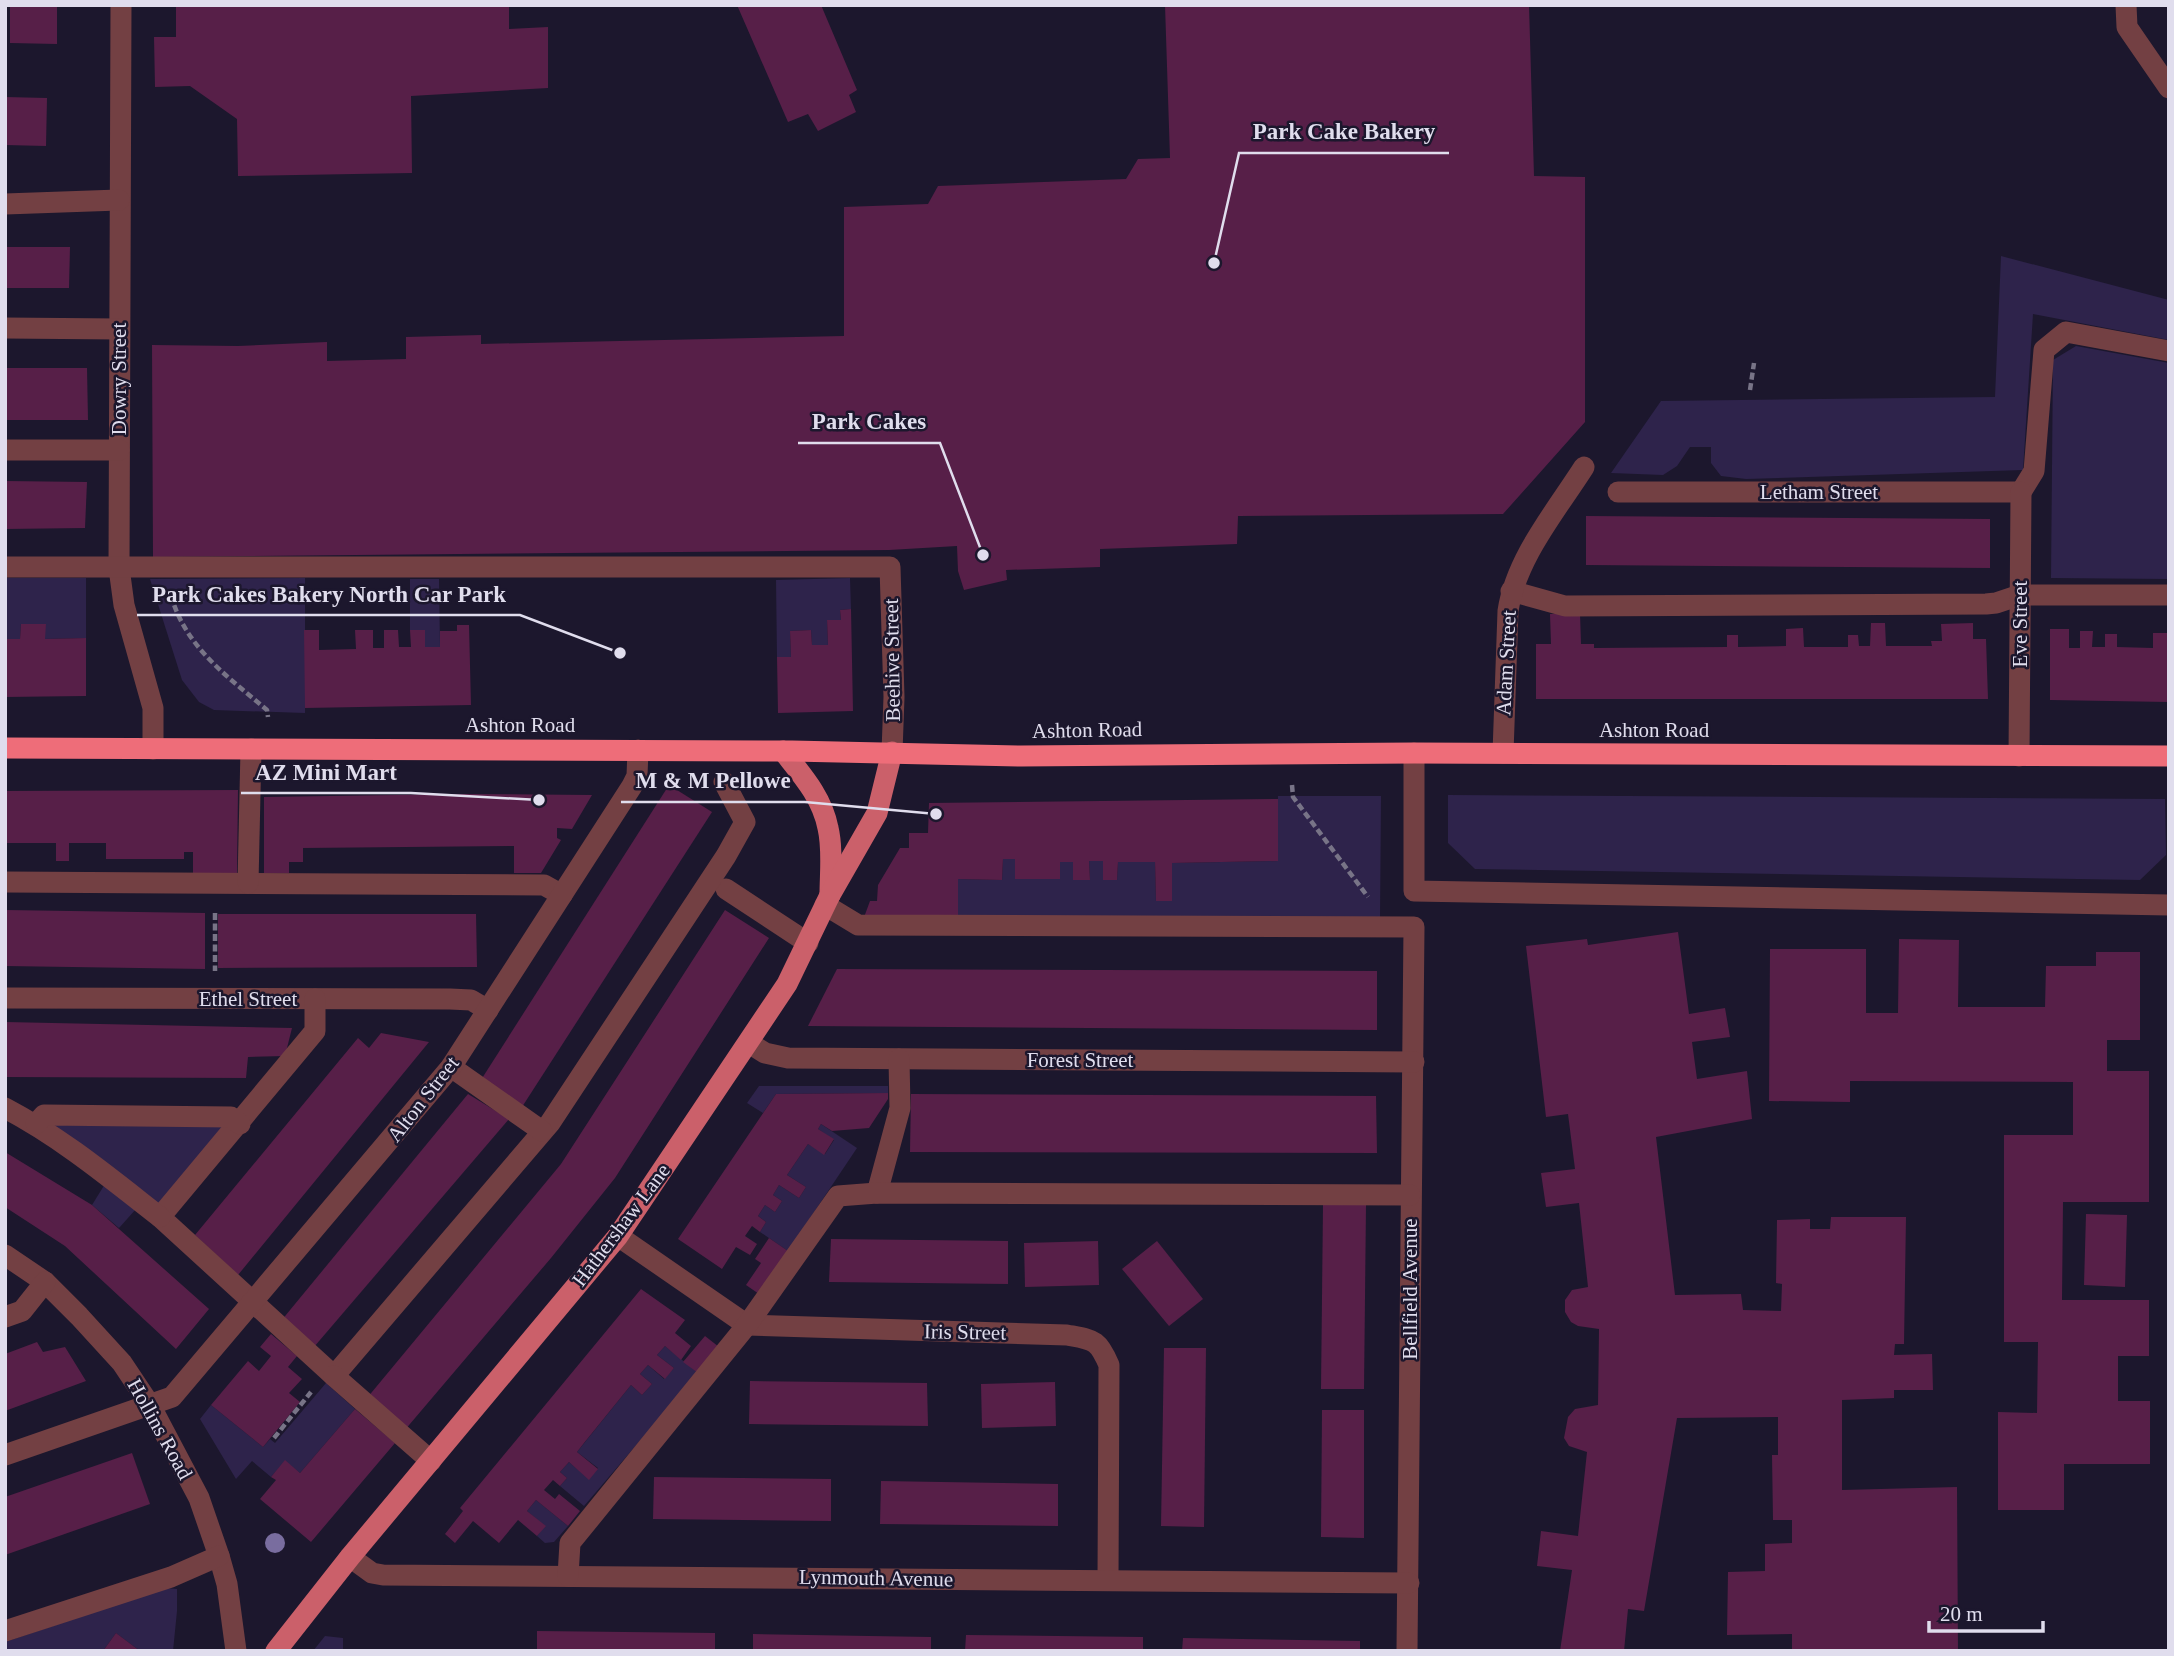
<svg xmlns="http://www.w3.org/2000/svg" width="2174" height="1656" font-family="Georgia,serif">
<rect width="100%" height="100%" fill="#1c172d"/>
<g fill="#2e234b">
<path d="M 2001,256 L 2169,300 L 2169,340 L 2033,314 L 2023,470 L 1746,479 L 1721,476 L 1711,463 L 1711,447 L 1690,447 L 1677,466 L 1663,475 L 1611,473 L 1661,401 L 1995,397 Z"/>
<path d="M 2076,346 L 2169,363 L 2169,579 L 2051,578 L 2053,360 Z"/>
<path d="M 5,578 L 86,578 L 86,638 L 45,639 L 45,624 L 21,624 L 20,639 L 5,639 Z"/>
<path d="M 305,578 L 305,713 L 214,710 L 199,702 L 182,680 L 150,579 Z"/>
<path d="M 850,578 L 851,609 L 840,610 L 841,620 L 827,620 L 828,645 L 812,645 L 811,630 L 790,631 L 791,657 L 777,657 L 776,580 Z"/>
<path d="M 410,579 L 439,579 L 440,647 L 425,647 L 425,630 L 410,630 Z"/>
<path d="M 1448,795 L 2165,799 L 2166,855 L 2140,880 L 1475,869 L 1448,843 Z"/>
<path d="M 1278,796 L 1381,796 L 1380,920 L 958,921 L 958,879 L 1002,880 L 1003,859 L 1015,859 L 1016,879 L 1060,879 L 1060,862 L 1073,862 L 1074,880 L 1090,880 L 1089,861 L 1103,861 L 1104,880 L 1117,880 L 1118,862 L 1155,862 L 1156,901 L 1171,901 L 1172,863 L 1278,861 Z"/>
<path d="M 759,1086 L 888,1086 L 888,1093 L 776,1094 L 763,1113 L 747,1103 Z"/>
<path d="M 821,1124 L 857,1148 L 788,1251 L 760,1232 L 766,1222 L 758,1216 L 765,1205 L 775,1212 L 782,1201 L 773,1195 L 779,1185 L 799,1198 L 806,1187 L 787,1175 L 808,1144 L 825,1154 L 834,1140 L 818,1129 Z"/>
<path d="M 50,1125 L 225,1126 L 159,1209 Z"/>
<path d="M 105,1184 L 136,1209 L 119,1228 L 92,1205 Z"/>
<path d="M 665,1346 L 698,1373 L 584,1506 L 560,1486 L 567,1478 L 560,1472 L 569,1462 L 589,1479 L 598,1468 L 577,1452 L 631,1385 L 642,1395 L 652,1384 L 640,1374 L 648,1365 L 664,1379 L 674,1368 L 657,1355 Z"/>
<path d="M 326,1383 L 355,1409 L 300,1473 L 285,1461 L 271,1477 L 252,1461 L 236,1479 L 200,1419 L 211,1405 L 263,1447 L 270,1439 L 275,1443 Z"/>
<path d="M 536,1500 L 568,1526 L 554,1542 L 545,1543 L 537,1536 L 545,1526 L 527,1511 Z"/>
<path d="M 166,1588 L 177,1589 L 177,1611 L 173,1651 L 140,1651 L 116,1633 L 103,1651 L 5,1651 L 5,1642 Z"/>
<path d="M 325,1636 L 343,1638 L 343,1651 L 313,1651 Z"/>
</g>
<g fill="#571f48">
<path d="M 10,5 L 57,5 L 57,44 L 10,43 Z"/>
<path d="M 176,5 L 509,5 L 509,29 L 548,27 L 548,88 L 411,96 L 412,173 L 238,176 L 237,119 L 190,86 L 155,87 L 154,37 L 176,37 Z"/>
<path d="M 737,5 L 821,5 L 857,90 L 849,95 L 856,112 L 818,131 L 808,114 L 788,122 Z"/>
<path d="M 1165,5 L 1529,5 L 1534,176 L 1585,177 L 1585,422 L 1503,514 L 1238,516 L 1237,544 L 1100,549 L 1100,567 L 1006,570 L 1007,580 L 964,590 L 958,571 L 957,546 L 889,550 L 153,557 L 152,345 L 238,346 L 327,342 L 327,361 L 406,359 L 406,337 L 481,335 L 481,344 L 844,336 L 844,207 L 928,204 L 938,186 L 1126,179 L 1138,159 L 1170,158 Z"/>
<path d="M 5,97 L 47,98 L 46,146 L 5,145 Z"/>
<path d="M 5,247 L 70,247 L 69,288 L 5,288 Z"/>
<path d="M 5,368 L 87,368 L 88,420 L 5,420 Z"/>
<path d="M 5,481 L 87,482 L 85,528 L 5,529 Z"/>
<path d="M 1586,516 L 1990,519 L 1990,568 L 1586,565 Z"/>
<path d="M 851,609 L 853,711 L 778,713 L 777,657 L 791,657 L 790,631 L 811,630 L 812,645 L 828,645 L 827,620 L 841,620 L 840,610 Z"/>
<path d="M 1580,613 L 1581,644 L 1594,644 L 1594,648 L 1727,647 L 1727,635 L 1738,635 L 1738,647 L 1786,646 L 1786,629 L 1803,628 L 1804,647 L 1848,647 L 1848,635 L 1858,635 L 1859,646 L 1870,646 L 1871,623 L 1885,623 L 1886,646 L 1932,646 L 1931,641 L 1942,641 L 1941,624 L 1973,623 L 1973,639 L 1986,639 L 1988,699 L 1536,699 L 1536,644 L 1551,644 L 1550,614 Z"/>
<path d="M 21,624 L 46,624 L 45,639 L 86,638 L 86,696 L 5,697 L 5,639 L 20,639 Z"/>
<path d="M 457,625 L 469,625 L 471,705 L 305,708 L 304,630 L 319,630 L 319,650 L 356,649 L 355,630 L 373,630 L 373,648 L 384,648 L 384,630 L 398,630 L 399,647 L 411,647 L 410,630 L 425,630 L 425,647 L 440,647 L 440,631 L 457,631 Z"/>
<path d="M 2050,629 L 2069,629 L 2069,648 L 2080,648 L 2080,631 L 2093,631 L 2092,647 L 2105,647 L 2105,634 L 2117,634 L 2117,647 L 2153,648 L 2153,633 L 2167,633 L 2169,702 L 2050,700 Z"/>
<path d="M 669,785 L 712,812 L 522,1107 L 479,1083 Z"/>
<path d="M 238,790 L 237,874 L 193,875 L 193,852 L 184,852 L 184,859 L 106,859 L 106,843 L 69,843 L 69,861 L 56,861 L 56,843 L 5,843 L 5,791 Z"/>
<path d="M 465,794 L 592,795 L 572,829 L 557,828 L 557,838 L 561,840 L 541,873 L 514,873 L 514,846 L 303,848 L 303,862 L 289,862 L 289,873 L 264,873 L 264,797 Z"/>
<path d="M 1278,799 L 1278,861 L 1172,863 L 1172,901 L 1156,901 L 1155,862 L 1118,862 L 1117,880 L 1103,880 L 1103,861 L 1089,861 L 1090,880 L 1073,880 L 1073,862 L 1060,862 L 1060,879 L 1015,879 L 1015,859 L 1003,859 L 1002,880 L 958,879 L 958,921 L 863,920 L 870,901 L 877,901 L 878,885 L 900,848 L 909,848 L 909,833 L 928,833 L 929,803 Z"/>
<path d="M 5,910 L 205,913 L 205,969 L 5,966 Z"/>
<path d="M 725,910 L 769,938 L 615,1178 L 551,1258 L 404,1431 L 367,1398 L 561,1164 Z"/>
<path d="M 218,914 L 476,914 L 477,967 L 218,968 Z"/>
<path d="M 1678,932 L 1689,1014 L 1725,1008 L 1730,1037 L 1692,1042 L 1697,1079 L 1747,1071 L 1752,1119 L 1656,1137 L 1675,1295 L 1741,1294 L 1743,1310 L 1781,1311 L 1782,1284 L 1776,1283 L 1777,1220 L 1810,1219 L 1810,1229 L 1830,1229 L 1831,1217 L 1906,1217 L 1904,1344 L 1895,1344 L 1894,1355 L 1932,1354 L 1933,1390 L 1894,1390 L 1894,1398 L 1842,1400 L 1842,1490 L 1957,1487 L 1958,1651 L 1792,1651 L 1792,1634 L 1727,1635 L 1728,1572 L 1765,1571 L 1765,1544 L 1792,1543 L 1792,1520 L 1773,1520 L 1772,1455 L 1778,1455 L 1778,1417 L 1677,1418 L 1644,1611 L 1628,1609 L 1624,1651 L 1560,1651 L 1572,1570 L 1537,1566 L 1541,1531 L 1578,1536 L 1587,1452 L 1569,1446 L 1564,1438 L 1568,1417 L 1575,1409 L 1598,1405 L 1599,1329 L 1578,1326 L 1571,1322 L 1565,1312 L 1565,1300 L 1572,1290 L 1588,1287 L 1579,1203 L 1546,1207 L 1541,1173 L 1575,1169 L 1568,1114 L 1546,1117 L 1526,946 L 1587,939 L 1588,945 Z"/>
<path d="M 1899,939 L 1959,940 L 1958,1007 L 2045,1007 L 2046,966 L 2096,966 L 2096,952 L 2140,952 L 2140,1040 L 2107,1040 L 2107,1071 L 2149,1071 L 2149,1202 L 2063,1202 L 2062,1300 L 2149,1300 L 2149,1356 L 2118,1356 L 2118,1401 L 2150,1401 L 2150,1464 L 2064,1464 L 2064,1510 L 1998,1510 L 1998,1412 L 2037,1413 L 2038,1342 L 2004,1342 L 2004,1135 L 2073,1135 L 2073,1082 L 1850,1081 L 1850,1102 L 1769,1101 L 1770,949 L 1866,949 L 1866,1013 L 1898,1013 Z"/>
<path d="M 837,969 L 1377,971 L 1377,1030 L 808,1026 Z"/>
<path d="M 5,1022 L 292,1028 L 285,1056 L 248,1057 L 246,1078 L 5,1077 Z"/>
<path d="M 381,1033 L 429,1042 L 238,1275 L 195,1235 L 358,1038 L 369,1048 Z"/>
<path d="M 888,1093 L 888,1099 L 869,1128 L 832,1131 L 821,1124 L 818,1129 L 834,1139 L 824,1155 L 808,1144 L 787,1175 L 806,1187 L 799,1198 L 779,1185 L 773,1195 L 782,1201 L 775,1212 L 765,1205 L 758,1216 L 766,1222 L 760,1232 L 752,1226 L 745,1236 L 757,1244 L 750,1255 L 736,1247 L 722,1269 L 678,1239 L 776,1094 Z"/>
<path d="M 468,1094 L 509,1119 L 314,1347 L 281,1321 Z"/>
<path d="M 911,1094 L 1376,1096 L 1377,1153 L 910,1152 Z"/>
<path d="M 5,1152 L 92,1205 L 209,1309 L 176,1349 L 65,1246 L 5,1207 Z"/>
<path d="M 1323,1205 L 1366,1205 L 1364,1389 L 1321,1389 Z"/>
<path d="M 2086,1214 L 2127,1215 L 2125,1287 L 2084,1285 Z"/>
<path d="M 769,1238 L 788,1251 L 759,1294 L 746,1285 L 761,1263 L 755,1259 Z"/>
<path d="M 831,1239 L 1008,1241 L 1008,1284 L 829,1282 Z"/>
<path d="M 1098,1241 L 1099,1285 L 1025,1287 L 1024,1243 Z"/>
<path d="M 1157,1241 L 1203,1299 L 1169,1326 L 1122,1269 Z"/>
<path d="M 641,1289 L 685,1320 L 675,1333 L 691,1346 L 681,1360 L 665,1346 L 657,1355 L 674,1368 L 665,1379 L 648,1365 L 640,1374 L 652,1384 L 642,1395 L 631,1385 L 584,1443 L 577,1452 L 598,1469 L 589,1480 L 569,1462 L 560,1472 L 567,1478 L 560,1486 L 553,1480 L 544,1490 L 555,1499 L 559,1494 L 580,1511 L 568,1526 L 536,1500 L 527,1511 L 546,1526 L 537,1536 L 518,1520 L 499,1543 L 473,1521 L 455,1543 L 445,1534 L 463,1511 L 460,1508 Z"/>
<path d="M 271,1334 L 297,1356 L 288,1367 L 302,1379 L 289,1393 L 300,1402 L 263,1447 L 211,1405 L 248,1361 L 259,1371 L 271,1356 L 260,1347 Z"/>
<path d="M 705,1336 L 719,1347 L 698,1373 L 683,1362 Z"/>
<path d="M 37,1342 L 43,1352 L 65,1347 L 86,1381 L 5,1411 L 5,1354 Z"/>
<path d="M 1164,1348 L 1206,1348 L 1204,1527 L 1161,1526 Z"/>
<path d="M 750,1381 L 927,1383 L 928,1426 L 749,1424 Z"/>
<path d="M 1055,1382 L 1056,1426 L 982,1428 L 981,1384 Z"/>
<path d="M 355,1409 L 395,1443 L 311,1542 L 260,1499 L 276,1480 L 271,1477 L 285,1460 L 300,1473 Z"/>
<path d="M 1322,1410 L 1364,1410 L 1364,1538 L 1321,1537 Z"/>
<path d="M 132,1453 L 150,1504 L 5,1555 L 5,1497 Z"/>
<path d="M 654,1477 L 831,1479 L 831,1521 L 653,1519 Z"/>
<path d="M 881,1481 L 1058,1484 L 1058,1526 L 880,1524 Z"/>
<path d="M 537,1631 L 715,1633 L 715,1651 L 537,1651 Z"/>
<path d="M 116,1633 L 140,1651 L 103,1651 Z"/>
<path d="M 753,1634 L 931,1637 L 931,1651 L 753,1651 Z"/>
<path d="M 966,1635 L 1143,1637 L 1143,1651 L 965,1651 Z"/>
<path d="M 1183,1638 L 1360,1641 L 1360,1651 L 1182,1651 Z"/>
</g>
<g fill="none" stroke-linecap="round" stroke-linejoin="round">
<g stroke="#787487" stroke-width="4.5" stroke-dasharray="7 3.5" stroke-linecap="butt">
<path d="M 1750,390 L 1754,363"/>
<path d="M 171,595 C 185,647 228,677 267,710 L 268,717"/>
<path d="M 1292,785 L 1293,797 L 1368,897"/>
<path d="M 215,913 L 215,971"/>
<path d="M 274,1438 L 311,1392"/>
</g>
<g stroke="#734043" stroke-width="21">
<path d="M 121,5 L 119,568 L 124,605 L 153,708 L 153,749"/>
<path d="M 2126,5 L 2127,27 L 2169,88"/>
<path d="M 5,204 L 119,200"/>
<path d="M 5,328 L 119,329"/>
<path d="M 5,450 L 119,450"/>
<path d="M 1618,492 L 2021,492"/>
<path d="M 2021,492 L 2034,471 L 2044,350 L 2066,332 L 2169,351"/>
<path d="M 5,567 L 890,567 L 894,697 L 892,752"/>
<path d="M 1511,591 L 1565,606 L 1986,604 L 1996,603 L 2020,595 L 2169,595"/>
<path d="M 1414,753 L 1414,891 L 2169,905"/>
<path d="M 1503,753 L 1508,611 C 1516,558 1556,511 1584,467"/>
<path d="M 2019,756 L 2021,492"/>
<path d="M 5,882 L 544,885 L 562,895"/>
<path d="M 248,883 L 251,749"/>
<path d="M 726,889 L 808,943"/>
<path d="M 825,905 L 858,925 L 1414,927 L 1407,1651"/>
<path d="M 5,998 L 450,999 L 471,1000 L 488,1010"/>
<path d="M 315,999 L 315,1031 L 160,1217 L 334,1376 L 550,1123 L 726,856 L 745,822 L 724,782"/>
<path d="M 749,1043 L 765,1053 L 788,1058 L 1414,1062"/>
<path d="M 451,1067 L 542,1131"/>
<path d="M 5,1108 C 62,1138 110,1178 160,1217"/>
<path d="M 36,1124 L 44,1115 L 231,1117 L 240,1124"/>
<path d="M 877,1193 L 900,1108 L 899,1059"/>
<path d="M 618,1236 L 747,1325 L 1067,1335 C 1094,1340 1098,1339 1109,1365 L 1108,1580"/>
<path d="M 5,1255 L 45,1282 L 79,1316 L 122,1363 L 150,1405 L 199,1498 L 219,1556 L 227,1584 L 236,1651"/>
<path d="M 5,1317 L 22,1311 L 45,1282"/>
<path d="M 334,1376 L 431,1461"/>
<path d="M 5,1455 L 172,1397 L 451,1067 L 632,786 L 637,776 L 638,750"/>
<path d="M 350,1557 L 372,1573 L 383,1575 L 1409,1583"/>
<path d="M 568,1576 L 570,1543 L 747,1325 L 838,1196 L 877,1193 L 1410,1195"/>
<path d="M 5,1631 L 171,1577 L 219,1556"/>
</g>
<g stroke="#cb606a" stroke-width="21">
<path d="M 783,751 C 802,775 822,797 828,828 C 833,849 830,873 830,895"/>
<path d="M 276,1651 L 350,1557 L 618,1236 L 787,984 L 830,895 L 877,813 L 892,752"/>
</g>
<path stroke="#ee6d79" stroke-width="21" d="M 5,748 L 792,751 L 1021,756 L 1414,753 L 2169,756"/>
</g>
<circle fill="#796d9f" cx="275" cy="1543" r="10"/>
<g text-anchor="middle" stroke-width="5" stroke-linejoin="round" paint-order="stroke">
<g font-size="21" fill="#e0dded" stroke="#1c172d">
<text transform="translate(119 379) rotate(-90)" y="7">Dowry Street</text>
<text x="1819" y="499">Letham Street</text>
<text transform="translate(2020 624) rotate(-90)" y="7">Eve Street</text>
<text transform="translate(892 660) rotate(-91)" y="7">Beehive Street</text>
<text transform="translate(1506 663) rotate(-87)" y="7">Adam Street</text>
<text x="520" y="732">Ashton Road</text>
<text transform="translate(1087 730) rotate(-1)" y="7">Ashton Road</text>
<text x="1654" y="737">Ashton Road</text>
<text x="248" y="1006">Ethel Street</text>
<text x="1080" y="1067">Forest Street</text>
<text transform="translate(423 1099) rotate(-52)" y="7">Alton Street</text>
<text transform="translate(621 1225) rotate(-53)" y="7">Hathershaw Lane</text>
<text transform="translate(1410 1289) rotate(-90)" y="7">Bellfield Avenue</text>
<text transform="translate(965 1332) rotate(1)" y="7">Iris Street</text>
<text transform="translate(160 1429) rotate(61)" y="7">Hollins Road</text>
<text transform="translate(876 1578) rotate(1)" y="7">Lynmouth Avenue</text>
</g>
</g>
<path fill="none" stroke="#e0dded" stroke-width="2.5" d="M1214 263L1239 153H1449M983 555L940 443H798M620 653L520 615H137M539 800L411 793H241M936 814L805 802H621"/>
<g fill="#e0dded" stroke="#1c172d" stroke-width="2.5">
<circle cx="1214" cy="263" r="7"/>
<circle cx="983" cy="555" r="7"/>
<circle cx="620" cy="653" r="7"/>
<circle cx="539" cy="800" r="7"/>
<circle cx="936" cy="814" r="7"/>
</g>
<g font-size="23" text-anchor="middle" font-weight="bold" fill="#e0dded" stroke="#1c172d" stroke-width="5" stroke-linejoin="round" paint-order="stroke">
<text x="1344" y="139">Park Cake Bakery</text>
<text x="869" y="429">Park Cakes</text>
<text x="329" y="602">Park Cakes Bakery North Car Park</text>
<text x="326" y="780">AZ Mini Mart</text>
<text x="713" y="788">M &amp; M Pellowe</text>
</g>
<rect width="2174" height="1656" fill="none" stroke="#e0dded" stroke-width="14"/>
<path d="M1929 1621v10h114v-10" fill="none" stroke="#e0dded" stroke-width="3.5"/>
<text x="1940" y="1621" font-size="21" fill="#e0dded" stroke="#1c172d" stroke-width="5" paint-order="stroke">20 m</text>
</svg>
